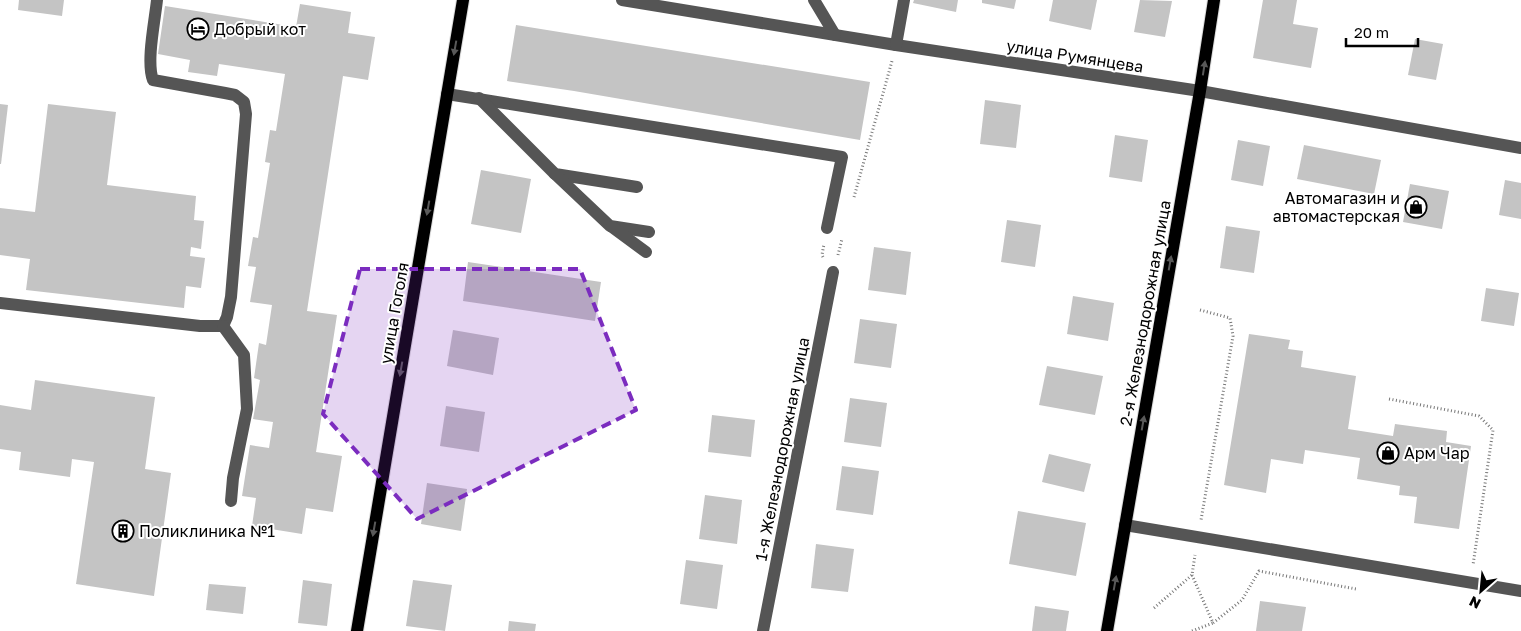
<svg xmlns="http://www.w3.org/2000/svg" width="1521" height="631" font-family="'Golos Text',sans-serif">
<rect width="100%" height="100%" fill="#fff"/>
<g fill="#c4c4c4">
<path d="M 19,0 L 64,0 L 62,16 L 18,10 Z"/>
<path d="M 914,0 L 958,0 L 956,12 L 913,3 Z"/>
<path d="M 982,0 L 1016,0 L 1014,9 L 982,3 Z"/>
<path d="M 1053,0 L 1097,0 L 1091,30 L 1049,21 Z"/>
<path d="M 1140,0 L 1172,1 L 1165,37 L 1134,32 Z"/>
<path d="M 1263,0 L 1297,0 L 1293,24 L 1318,28 L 1311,68 L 1253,58 Z"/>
<path d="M 300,4 L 351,12 L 348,33 L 375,37 L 368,80 L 343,76 L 307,311 L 337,315 L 316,452 L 342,456 L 333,512 L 306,508 L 302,534 L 252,526 L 256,498 L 242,496 L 250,445 L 269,448 L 273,422 L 253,419 L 260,380 L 254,378 L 259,343 L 266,345 L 272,305 L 250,302 L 256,267 L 248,266 L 253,237 L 258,238 L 270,163 L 265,162 L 270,130 L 276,131 L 285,74 L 219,64 L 217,76 L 188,72 L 190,60 L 158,54 L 165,6 L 296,27 Z"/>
<path d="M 516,25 L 870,82 L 860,140 L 574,91 L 507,81 Z"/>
<path d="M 1415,39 L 1443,44 L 1436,80 L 1408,75 Z"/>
<path d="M 985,100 L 1021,105 L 1016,148 L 980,144 Z"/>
<path d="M 0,104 L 8,105 L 1,164 L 0,164 Z"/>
<path d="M 48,104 L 116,112 L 107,185 L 196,196 L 194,220 L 204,221 L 201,249 L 191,247 L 190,256 L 205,258 L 201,288 L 186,286 L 184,308 L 26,290 L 30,259 L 0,255 L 0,208 L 35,212 Z"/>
<path d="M 1115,135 L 1148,140 L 1142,182 L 1109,177 Z"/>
<path d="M 1238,140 L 1270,146 L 1263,186 L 1231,180 Z"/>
<path d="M 1304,145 L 1381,160 L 1374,194 L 1297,179 Z"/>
<path d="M 481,170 L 531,179 L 521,233 L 471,224 Z"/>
<path d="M 1505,180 L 1521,183 L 1521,219 L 1499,215 Z"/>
<path d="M 1410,184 L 1449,191 L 1442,229 L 1403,222 Z"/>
<path d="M 1007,220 L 1041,225 L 1035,267 L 1001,262 Z"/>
<path d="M 1226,226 L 1260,231 L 1254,273 L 1220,268 Z"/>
<path d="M 874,247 L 911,252 L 906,295 L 868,290 Z"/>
<path d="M 468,262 L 601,282 L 595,321 L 463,301 Z"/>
<path d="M 1486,288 L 1519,293 L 1514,326 L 1481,321 Z"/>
<path d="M 1073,296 L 1114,303 L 1108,341 L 1067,334 Z"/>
<path d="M 860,319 L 897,324 L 891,368 L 854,363 Z"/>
<path d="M 453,330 L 499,338 L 493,375 L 447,366 Z"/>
<path d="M 1249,334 L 1290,340 L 1288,349 L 1303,351 L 1301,367 L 1356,376 L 1348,429 L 1393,436 L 1395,424 L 1447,431 L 1446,442 L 1471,446 L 1459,529 L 1414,523 L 1417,497 L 1399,495 L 1400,486 L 1357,479 L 1360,458 L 1305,450 L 1303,464 L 1271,459 L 1266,493 L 1224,485 Z"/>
<path d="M 1047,366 L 1103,376 L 1095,415 L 1039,405 Z"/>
<path d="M 35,380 L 155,397 L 145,469 L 171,473 L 154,596 L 76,584 L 94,462 L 72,459 L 70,477 L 19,470 L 21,452 L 0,449 L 0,405 L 31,410 Z"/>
<path d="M 850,398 L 887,403 L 881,447 L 844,442 Z"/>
<path d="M 446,406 L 485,412 L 479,452 L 440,446 Z"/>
<path d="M 712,415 L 755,420 L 751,457 L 708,452 Z"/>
<path d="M 1049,454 L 1091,464 L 1084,492 L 1042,482 Z"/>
<path d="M 842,466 L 879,471 L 873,515 L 836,510 Z"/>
<path d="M 427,483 L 467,489 L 461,531 L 421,524 Z"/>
<path d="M 705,495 L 742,500 L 737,544 L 699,539 Z"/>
<path d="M 1018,511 L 1086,523 L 1076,576 L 1009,564 Z"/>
<path d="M 816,544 L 854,549 L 848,592 L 811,588 Z"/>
<path d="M 686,560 L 723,565 L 717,609 L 680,604 Z"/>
<path d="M 303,580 L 332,584 L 327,626 L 298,623 Z"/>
<path d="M 413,580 L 452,585 L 445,631 L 406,626 Z"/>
<path d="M 209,584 L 246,587 L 243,614 L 206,610 Z"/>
<path d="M 1260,601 L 1306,607 L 1302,631 L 1256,631 Z"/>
<path d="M 1035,606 L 1069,611 L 1066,631 L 1032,631 Z"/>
<path d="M 509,621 L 536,624 L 535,631 L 508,631 Z"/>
</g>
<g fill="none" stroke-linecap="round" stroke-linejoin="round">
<g stroke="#dbdbdb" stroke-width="14">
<g id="major">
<path d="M 357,631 L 463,0"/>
<path d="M 1107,631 L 1200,91 L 1214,0"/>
</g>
</g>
<g stroke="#777" stroke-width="3" stroke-dasharray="1 2.5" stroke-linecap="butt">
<path d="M 854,197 L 892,61"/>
<path d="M 838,255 L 842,239"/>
<path d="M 823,257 L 822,255 L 824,244"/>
<path d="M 1200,310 L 1230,318 L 1233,336 L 1201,520"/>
<path d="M 1389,399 L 1479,416 L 1493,430 L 1473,565"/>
<path d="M 1192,575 L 1213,623 L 1242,600 L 1259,571 L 1356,589"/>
<path d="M 1154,608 L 1192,575 L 1195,555"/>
<path d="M 1192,631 L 1213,623"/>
</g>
<g stroke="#555" stroke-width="12">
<path d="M 622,0 L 896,45 L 1200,91 L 1521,148"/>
<path d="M 814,0 L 835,35"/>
<path d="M 896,45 L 904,0"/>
<path d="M 447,94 L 842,157 L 827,228"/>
<path d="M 479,98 L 555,174 L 637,187"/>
<path d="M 555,174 L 610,226 L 649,232"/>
<path d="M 612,227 L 646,252"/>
<path d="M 0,303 L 200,326 L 223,326 L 227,317 L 231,297 L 246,114 L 244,102 L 235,95 L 225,93 L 153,80 C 146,62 155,20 157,0"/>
<path d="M 223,326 L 244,355 L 247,409 L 233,478 L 231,501"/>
<path d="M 1125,525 L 1521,591"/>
<path d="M 763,631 L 833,272"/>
</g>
<use href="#major" stroke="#000" stroke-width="12"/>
</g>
<defs><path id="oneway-solid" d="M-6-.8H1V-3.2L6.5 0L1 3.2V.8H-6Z" transform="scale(1.25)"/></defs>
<g fill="#595959">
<use href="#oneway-solid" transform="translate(455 48) rotate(100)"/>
<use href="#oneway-solid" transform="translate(1204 68) rotate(-81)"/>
<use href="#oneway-solid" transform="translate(428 208) rotate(100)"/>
<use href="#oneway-solid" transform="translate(1170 263) rotate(-80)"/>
<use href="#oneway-solid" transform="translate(401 369) rotate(100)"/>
<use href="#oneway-solid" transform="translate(1143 423) rotate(-80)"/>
<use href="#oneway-solid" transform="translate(374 529) rotate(100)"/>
<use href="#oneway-solid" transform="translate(1115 583) rotate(-80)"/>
</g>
<path fill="#7b2cbf" fill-opacity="0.2" stroke="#7b2cbf" stroke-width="4" stroke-dasharray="10 6" stroke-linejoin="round" d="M 360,269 L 580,269 L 636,410 L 417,519 L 323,414 Z"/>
<defs>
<g id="hotel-ring" transform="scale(1.125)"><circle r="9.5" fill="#fff" stroke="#000" stroke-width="1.5"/><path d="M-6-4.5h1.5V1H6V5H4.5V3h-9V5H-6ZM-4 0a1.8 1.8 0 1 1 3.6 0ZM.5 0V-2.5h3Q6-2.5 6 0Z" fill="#000"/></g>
<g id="shop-ring" transform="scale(1.125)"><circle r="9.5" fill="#fff" stroke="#000" stroke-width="1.5"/><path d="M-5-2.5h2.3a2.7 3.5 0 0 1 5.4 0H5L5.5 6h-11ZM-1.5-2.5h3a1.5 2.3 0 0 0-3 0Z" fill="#000"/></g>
<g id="building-ring" transform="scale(1.125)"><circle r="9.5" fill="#fff" stroke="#000" stroke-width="1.5"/><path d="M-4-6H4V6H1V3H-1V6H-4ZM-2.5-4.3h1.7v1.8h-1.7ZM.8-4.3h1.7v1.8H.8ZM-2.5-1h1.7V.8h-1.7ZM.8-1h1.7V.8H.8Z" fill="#000"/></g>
</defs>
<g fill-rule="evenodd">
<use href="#hotel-ring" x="198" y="29"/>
<use href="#shop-ring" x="1416" y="207"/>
<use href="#shop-ring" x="1388" y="453"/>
<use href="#building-ring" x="123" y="531"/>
</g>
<g text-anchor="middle" stroke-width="4" stroke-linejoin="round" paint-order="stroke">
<g font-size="16" fill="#000" stroke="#fff" text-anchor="start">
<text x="214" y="35">Добрый кот</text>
<text x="1400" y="204" text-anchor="end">Автомагазин и<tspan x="1400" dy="18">автомастерская</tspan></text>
<text x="1404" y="459">Арм Чар</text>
<text x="139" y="537">Поликлиника №1</text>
</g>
<g font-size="16" fill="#000" stroke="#fff">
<text transform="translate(1075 56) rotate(9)" y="6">улица Румянцева</text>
<text transform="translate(394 313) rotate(-80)" y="6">улица Гоголя</text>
<text transform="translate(1145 313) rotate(-80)" y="6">2-я Железнодорожная улица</text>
<text transform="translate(782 449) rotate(-79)" y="6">1-я Железнодорожная улица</text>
</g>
</g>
<g transform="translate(1481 591) rotate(207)" stroke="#ffffff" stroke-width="4" paint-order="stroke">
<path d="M0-4L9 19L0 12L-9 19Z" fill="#000000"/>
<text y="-8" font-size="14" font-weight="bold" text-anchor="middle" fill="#000000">N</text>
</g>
<path d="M1346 38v8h72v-8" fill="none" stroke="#000000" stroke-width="2.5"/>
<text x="1354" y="38" font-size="15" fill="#000000" stroke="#ffffff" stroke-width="4" paint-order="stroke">20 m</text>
</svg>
